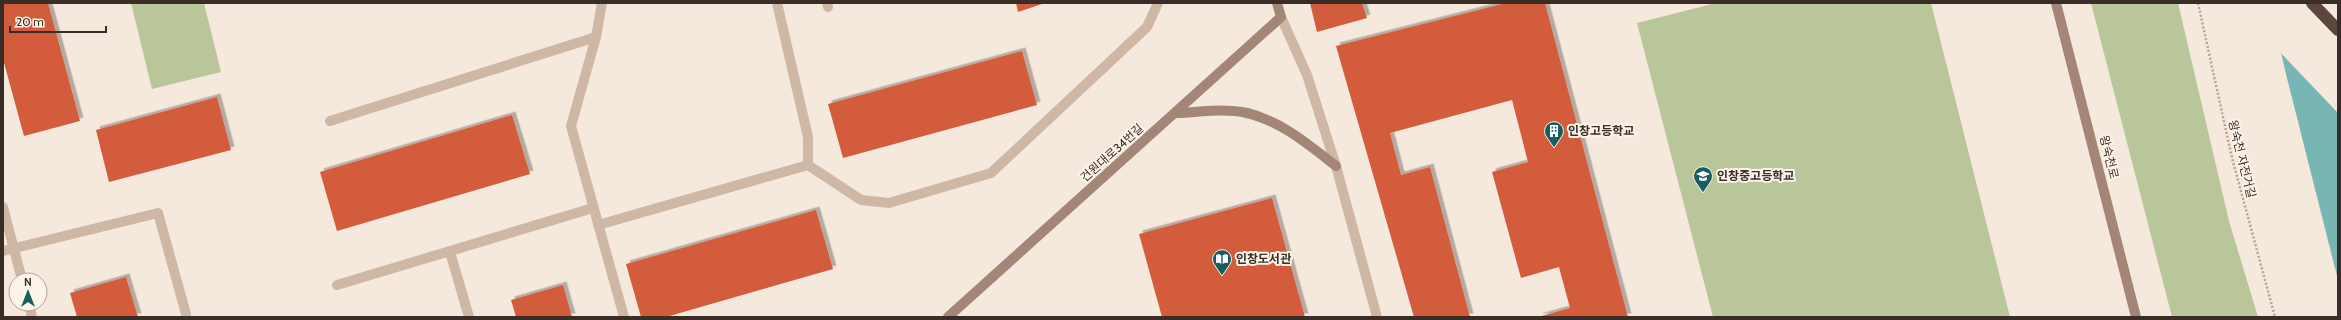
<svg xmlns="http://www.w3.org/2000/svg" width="2341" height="320" font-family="Cabin,'Noto Sans KR',sans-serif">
<defs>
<filter id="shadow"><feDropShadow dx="3.5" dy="-3.5" stdDeviation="0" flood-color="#0004"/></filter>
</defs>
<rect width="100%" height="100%" fill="#f5e8dc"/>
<g fill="#b9c69a">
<path d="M 131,3 L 204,3 L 221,72 L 152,89 Z"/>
<path d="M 1716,3 L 1931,3 L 2010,317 L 1713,317 L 1637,23 Z"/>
<path d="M 2091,3 L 2178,3 L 2229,221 L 2258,317 L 2172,317 Z"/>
</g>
<path fill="#78b5b5" d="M 2270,3 L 2338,3 L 2338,280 L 2285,70 Z"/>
<path fill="#f5e8dc" d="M 2268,3 L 2338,3 L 2338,113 L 2278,50 Z"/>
<g fill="#d35c3c" filter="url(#shadow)">
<path d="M 3,3 L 48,3 L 80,121 L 24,136 L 3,59 Z"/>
<path d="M 1016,3 L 1045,3 L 1018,12 Z"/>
<path d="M 1310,3 L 1362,3 L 1367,18 L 1317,32 Z"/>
<path d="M 1506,3 L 1545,3 L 1628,317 L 1538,317 L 1570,308 L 1559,267 L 1521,278 L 1492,172 L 1528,162 L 1512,100 L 1390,133 L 1401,175 L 1430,167 L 1470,317 L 1414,317 L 1336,46 Z"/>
<path d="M 1022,51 L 1037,105 L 843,158 L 828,104 Z"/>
<path d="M 217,97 L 231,150 L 109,182 L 96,130 Z"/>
<path d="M 512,115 L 530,174 L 337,231 L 320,172 Z"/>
<path d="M 1272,198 L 1305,317 L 1162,317 L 1139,234 Z"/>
<path d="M 816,210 L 833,269 L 666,317 L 641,317 L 626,264 Z"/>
<path d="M 126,277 L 138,317 L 77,317 L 70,293 Z"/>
<path d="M 563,285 L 572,317 L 516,317 L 511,300 Z"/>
</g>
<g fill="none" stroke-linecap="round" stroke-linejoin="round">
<path stroke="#bba190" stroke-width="2.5" stroke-dasharray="2 2" stroke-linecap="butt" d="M 2198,3 L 2232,158 L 2275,317"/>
<g stroke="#cfb7a6" stroke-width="10">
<path d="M 602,3 L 596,37 L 571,126 L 624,317"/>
<path d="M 777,3 L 808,137 L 808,165"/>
<path d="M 827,3 L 828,7"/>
<path d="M 330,121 L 596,37"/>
<path d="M 3,207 L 22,280"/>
<path d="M 598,225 L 808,165 L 861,200 L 889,203 L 991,173 L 1147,27 L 1158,3"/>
<path d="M 3,251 L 158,213 L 186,314"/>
<path d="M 450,252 L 469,317"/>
<path d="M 337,285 L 593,208"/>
<path d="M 29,304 L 32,317"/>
</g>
<path stroke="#cfb7a6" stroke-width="10" d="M 1281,17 L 1307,75 L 1336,166 L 1377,317"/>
<g stroke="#a38677" stroke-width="10">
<path d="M 2056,3 L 2136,317"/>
<path d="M 1177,113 C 1200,112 1225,108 1247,113 C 1281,121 1309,145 1336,166"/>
<path d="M 948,317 L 1281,17 L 1277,3"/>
</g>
<path stroke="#5c463e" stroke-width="12" d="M 2312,3 L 2338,30"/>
</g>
<defs>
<g id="building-pin" transform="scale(1)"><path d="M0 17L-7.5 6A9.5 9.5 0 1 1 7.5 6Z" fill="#185e61" stroke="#fcf3e9"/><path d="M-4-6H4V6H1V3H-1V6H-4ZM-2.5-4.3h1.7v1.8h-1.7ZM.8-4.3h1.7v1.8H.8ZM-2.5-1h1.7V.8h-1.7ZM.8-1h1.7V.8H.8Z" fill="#fff"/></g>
<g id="school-pin" transform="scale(1)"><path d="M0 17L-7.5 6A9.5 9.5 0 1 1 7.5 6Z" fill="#185e61" stroke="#fcf3e9"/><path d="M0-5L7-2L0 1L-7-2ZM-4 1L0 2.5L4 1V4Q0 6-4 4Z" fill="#fff"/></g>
<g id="library-pin" transform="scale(1)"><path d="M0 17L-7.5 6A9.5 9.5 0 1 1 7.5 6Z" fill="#185e61" stroke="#fcf3e9"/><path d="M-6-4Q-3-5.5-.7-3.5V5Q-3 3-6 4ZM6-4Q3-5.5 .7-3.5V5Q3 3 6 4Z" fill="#fff"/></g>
</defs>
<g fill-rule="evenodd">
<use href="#building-pin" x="1554" y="131"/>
<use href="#school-pin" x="1703" y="176"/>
<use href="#library-pin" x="1222" y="259"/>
</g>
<g text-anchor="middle" stroke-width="4" stroke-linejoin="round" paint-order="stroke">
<g font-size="12" font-weight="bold" fill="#3a2d28" stroke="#fcf3e9" text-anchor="start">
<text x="1568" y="135">인창고등학교</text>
<text x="1717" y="180">인창중고등학교</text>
<text x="1236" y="263">인창도서관</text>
</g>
<g font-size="12" fill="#3a2d28" stroke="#fcf3e9">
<text transform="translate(1112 153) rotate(-42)" y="4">건원대로34번길</text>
<text transform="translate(2109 157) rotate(76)" y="4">왕숙천로</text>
<text transform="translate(2242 159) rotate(76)" y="4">왕숙천 자전거길</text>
</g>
</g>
<rect width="2341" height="320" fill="none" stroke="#3a2d28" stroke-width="8"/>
<g transform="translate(28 292)"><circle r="19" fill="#fcf3e9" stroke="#aea49c"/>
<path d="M0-3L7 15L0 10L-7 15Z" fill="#185e61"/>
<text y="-6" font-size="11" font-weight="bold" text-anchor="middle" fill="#3a2d28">N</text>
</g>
<path d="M10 26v6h96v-6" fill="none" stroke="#3a2d28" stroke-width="2"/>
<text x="16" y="26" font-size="12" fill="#3a2d28" stroke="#fcf3e9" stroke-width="3" paint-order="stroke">20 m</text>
</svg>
